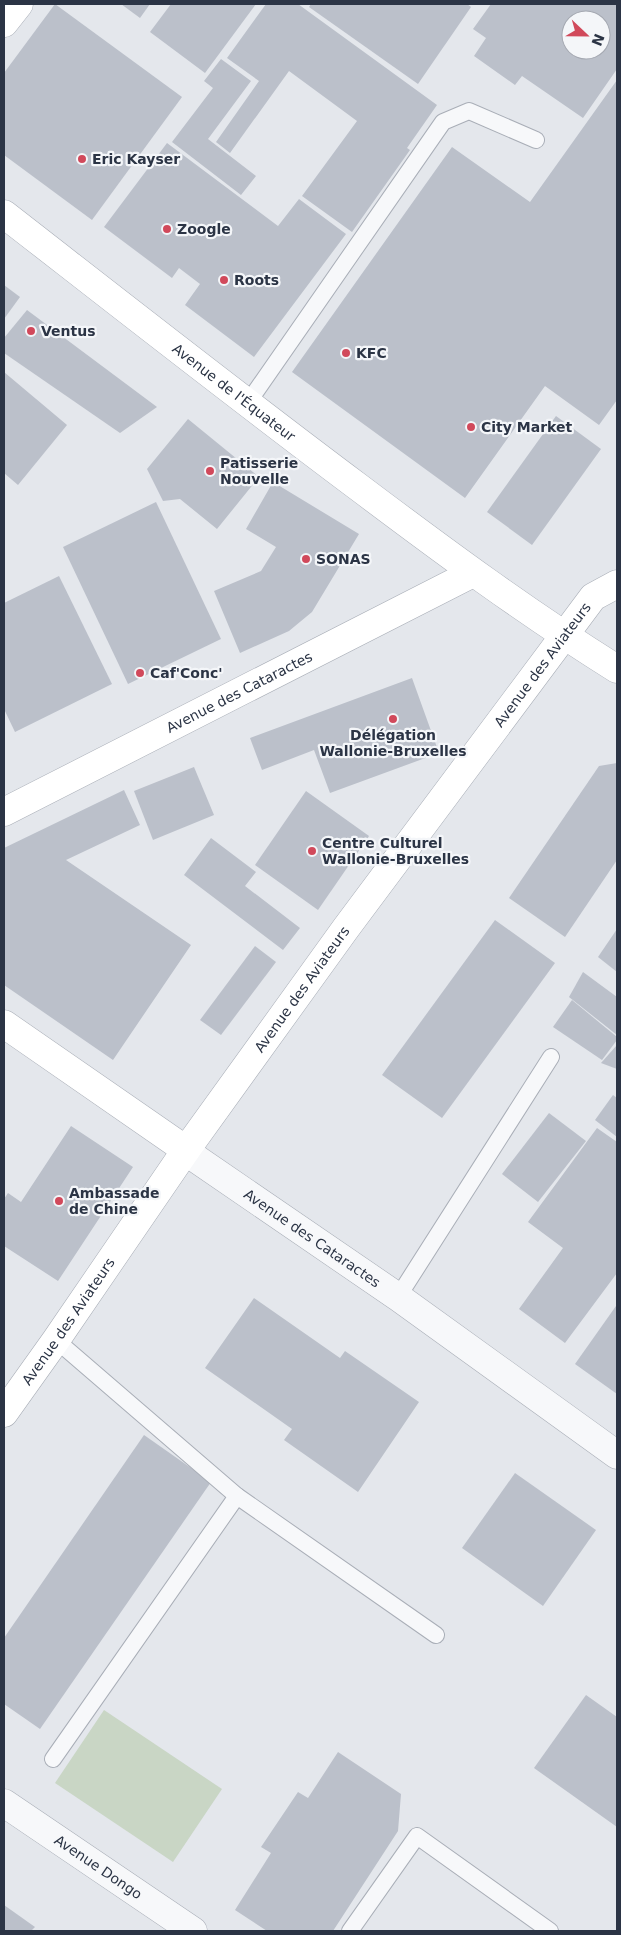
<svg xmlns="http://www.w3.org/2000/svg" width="621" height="1935" font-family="'DejaVu Sans',sans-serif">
<rect width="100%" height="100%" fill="#e4e7ec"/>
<path fill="#c9d6c5" d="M 104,1710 L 222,1789 L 173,1862 L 55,1783 Z"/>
<g fill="#bbc0ca" fill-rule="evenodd">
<path d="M 55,4 L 182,97 L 92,220 L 4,155 L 4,73 Z"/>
<path d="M 121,4 L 150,4 L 140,18 Z"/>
<path d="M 171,4 L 256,4 L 205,73 L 150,32 Z"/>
<path d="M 266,4 L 298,4 L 437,105 L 407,148 L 410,150 L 352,232 L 302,196 L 357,121 L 289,71 L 230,153 L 216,142 L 259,81 L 227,58 Z"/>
<path d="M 311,4 L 467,4 L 471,7 L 418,84 L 309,7 Z"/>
<path d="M 491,4 L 617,4 L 617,69 L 583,118 L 522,76 L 515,85 L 474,56 L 486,38 L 473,29 ZM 571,20 L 601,20 L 601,50 L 571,50 Z"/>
<path d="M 221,59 L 251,81 L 208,139 L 256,176 L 241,195 L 172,142 L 213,88 L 204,81 Z"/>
<path d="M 617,80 L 617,400 L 599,425 L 545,386 L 465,498 L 292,372 L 452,147 L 530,202 Z"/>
<path d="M 167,143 L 278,226 L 299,199 L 346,234 L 254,357 L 185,305 L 200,284 L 179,268 L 172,278 L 104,227 Z"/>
<path d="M 4,285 L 20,297 L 4,319 Z"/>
<path d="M 27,310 L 157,407 L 120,433 L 4,353 L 4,338 Z"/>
<path d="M 4,372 L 67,425 L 18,485 L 4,473 Z"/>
<path d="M 556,416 L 601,449 L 532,545 L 487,512 Z"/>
<path d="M 188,419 L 259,477 L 217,529 L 180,499 L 163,501 L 147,469 Z"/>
<path d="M 273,482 L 359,534 L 312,612 L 289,631 L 240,653 L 214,591 L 261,571 L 276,547 L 246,529 Z"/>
<path d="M 156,502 L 221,639 L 128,684 L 63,547 Z"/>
<path d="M 59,576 L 112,684 L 15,732 L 4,709 L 4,603 Z"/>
<path d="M 412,678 L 439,753 L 330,793 L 314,750 L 262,770 L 250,738 Z"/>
<path d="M 617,763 L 617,860 L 565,937 L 509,898 L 599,766 Z"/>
<path d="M 194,767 L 214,815 L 153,840 L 134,791 Z"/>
<path d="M 124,790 L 140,825 L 66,860 L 191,945 L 113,1060 L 4,985 L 4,848 Z"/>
<path d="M 306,791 L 369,836 L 318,910 L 255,865 Z"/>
<path d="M 211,838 L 256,872 L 245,886 L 300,928 L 283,950 L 184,875 Z"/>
<path d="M 495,920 L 555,963 L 442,1118 L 382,1075 Z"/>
<path d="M 617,929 L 617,972 L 598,957 Z"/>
<path d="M 255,946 L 276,962 L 221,1035 L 200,1020 Z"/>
<path d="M 583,972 L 617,997 L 617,1035 L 569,997 Z"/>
<path d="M 572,1000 L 617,1037 L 617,1040 L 602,1060 L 553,1027 Z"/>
<path d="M 617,1045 L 617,1069 L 601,1063 Z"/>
<path d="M 613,1095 L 617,1098 L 617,1137 L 595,1120 Z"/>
<path d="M 549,1113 L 586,1141 L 538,1202 L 502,1174 Z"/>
<path d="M 71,1126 L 133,1167 L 58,1281 L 4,1246 L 4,1199 L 8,1193 L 21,1202 Z"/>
<path d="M 597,1128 L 617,1142 L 617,1273 L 565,1343 L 519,1309 L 563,1248 L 528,1222 Z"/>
<path d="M 254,1298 L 340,1358 L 345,1351 L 419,1402 L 358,1492 L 284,1440 L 292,1429 L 205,1368 Z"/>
<path d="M 616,1306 L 617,1307 L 617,1394 L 575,1364 Z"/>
<path d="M 144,1435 L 211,1482 L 40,1729 L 4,1704 L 4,1638 Z"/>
<path d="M 515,1473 L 596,1530 L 543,1606 L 462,1548 Z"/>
<path d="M 586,1695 L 617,1717 L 617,1827 L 534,1768 Z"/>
<path d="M 338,1752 L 401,1794 L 398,1831 L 333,1931 L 267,1931 L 235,1910 L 271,1853 L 261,1847 L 298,1792 L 308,1798 Z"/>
<path d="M 4,1905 L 35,1927 L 31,1931 L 4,1931 Z"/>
</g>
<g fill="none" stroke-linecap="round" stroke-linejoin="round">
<g stroke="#a9aeb7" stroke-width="18">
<g id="lane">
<path d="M 247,404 L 443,122 L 469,111 L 536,140"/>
<path d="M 398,1297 L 551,1057"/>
<path d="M 56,1340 L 237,1496 L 436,1635"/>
<path d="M 53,1759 L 237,1496"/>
<path d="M 350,1931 L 417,1836 L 550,1931"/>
</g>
</g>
<g stroke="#a9aeb7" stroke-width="29">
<g id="street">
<path id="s1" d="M 186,1150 L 198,1160 L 398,1297 L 617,1455"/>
<path id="s2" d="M 4,1803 L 193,1931"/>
</g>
</g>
<g stroke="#a9aeb7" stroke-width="29">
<g id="secondary">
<path d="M 4,23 L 19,4"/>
<path id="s3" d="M 4,214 C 121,305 238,397 357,486 C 442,550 527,613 617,669"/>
<path id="s4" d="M 4,812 L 473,573"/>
<path d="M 4,1024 L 186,1150"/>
<path id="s5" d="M 4,1413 L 56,1340 L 186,1150 L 346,928 L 593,597 L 617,584"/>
</g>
</g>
<use href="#lane" stroke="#f7f8fa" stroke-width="16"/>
<use href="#street" stroke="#f7f8fa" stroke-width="28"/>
<use href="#secondary" stroke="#fff" stroke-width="28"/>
</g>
<g fill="#d1495b" stroke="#f4f6f9" stroke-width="2">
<circle cx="82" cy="159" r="5"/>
<circle cx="167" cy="229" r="5"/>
<circle cx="224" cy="280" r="5"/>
<circle cx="31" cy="331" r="5"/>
<circle cx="346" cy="353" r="5"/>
<circle cx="471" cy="427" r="5"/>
<circle cx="210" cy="471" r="5"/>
<circle cx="306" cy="559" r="5"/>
<circle cx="140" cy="673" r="5"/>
<circle cx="393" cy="719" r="5"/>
<circle cx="312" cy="851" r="5"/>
<circle cx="59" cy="1201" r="5"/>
</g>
<g text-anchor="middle" stroke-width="4.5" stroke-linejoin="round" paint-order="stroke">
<g font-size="14" font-weight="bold" fill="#2b3445" stroke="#f4f6f9" text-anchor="start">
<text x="92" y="164">Eric Kayser</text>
<text x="177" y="234">Zoogle</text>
<text x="234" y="285">Roots</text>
<text x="41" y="336">Ventus</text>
<text x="356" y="358">KFC</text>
<text x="481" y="432">City Market</text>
<text x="220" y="468">Patisserie<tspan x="220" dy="16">Nouvelle</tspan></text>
<text x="316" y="564">SONAS</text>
<text x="150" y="678">Caf'Conc'</text>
<text x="393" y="740" text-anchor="middle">Délégation<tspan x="393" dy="16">Wallonie-Bruxelles</tspan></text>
<text x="322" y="848">Centre Culturel<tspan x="322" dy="16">Wallonie-Bruxelles</tspan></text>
<text x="69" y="1198">Ambassade<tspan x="69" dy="16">de Chine</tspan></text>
</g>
<g font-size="14" fill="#2b3445" stroke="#f4f6f9">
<text dy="5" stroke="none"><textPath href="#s3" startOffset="291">Avenue de l'Équateur</textPath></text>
<text dy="5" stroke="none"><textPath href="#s5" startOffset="922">Avenue des Aviateurs</textPath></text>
<text dy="5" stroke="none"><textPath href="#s4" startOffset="264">Avenue des Cataractes</textPath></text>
<text dy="5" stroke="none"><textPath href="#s5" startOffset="518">Avenue des Aviateurs</textPath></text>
<text dy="5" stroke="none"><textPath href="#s1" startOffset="154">Avenue des Cataractes</textPath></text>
<text dy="5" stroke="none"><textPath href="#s5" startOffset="112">Avenue des Aviateurs</textPath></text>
<text dy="5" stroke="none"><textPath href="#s2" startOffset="114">Avenue Dongo</textPath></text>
</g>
</g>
<rect width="621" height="1935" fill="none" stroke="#2b3445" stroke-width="10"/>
<g transform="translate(586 35) rotate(112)"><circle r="24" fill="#f4f6f9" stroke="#a4a8b1"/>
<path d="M0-4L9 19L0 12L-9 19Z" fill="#d1495b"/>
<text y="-8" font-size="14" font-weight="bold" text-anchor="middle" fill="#2b3445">N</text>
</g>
</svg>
